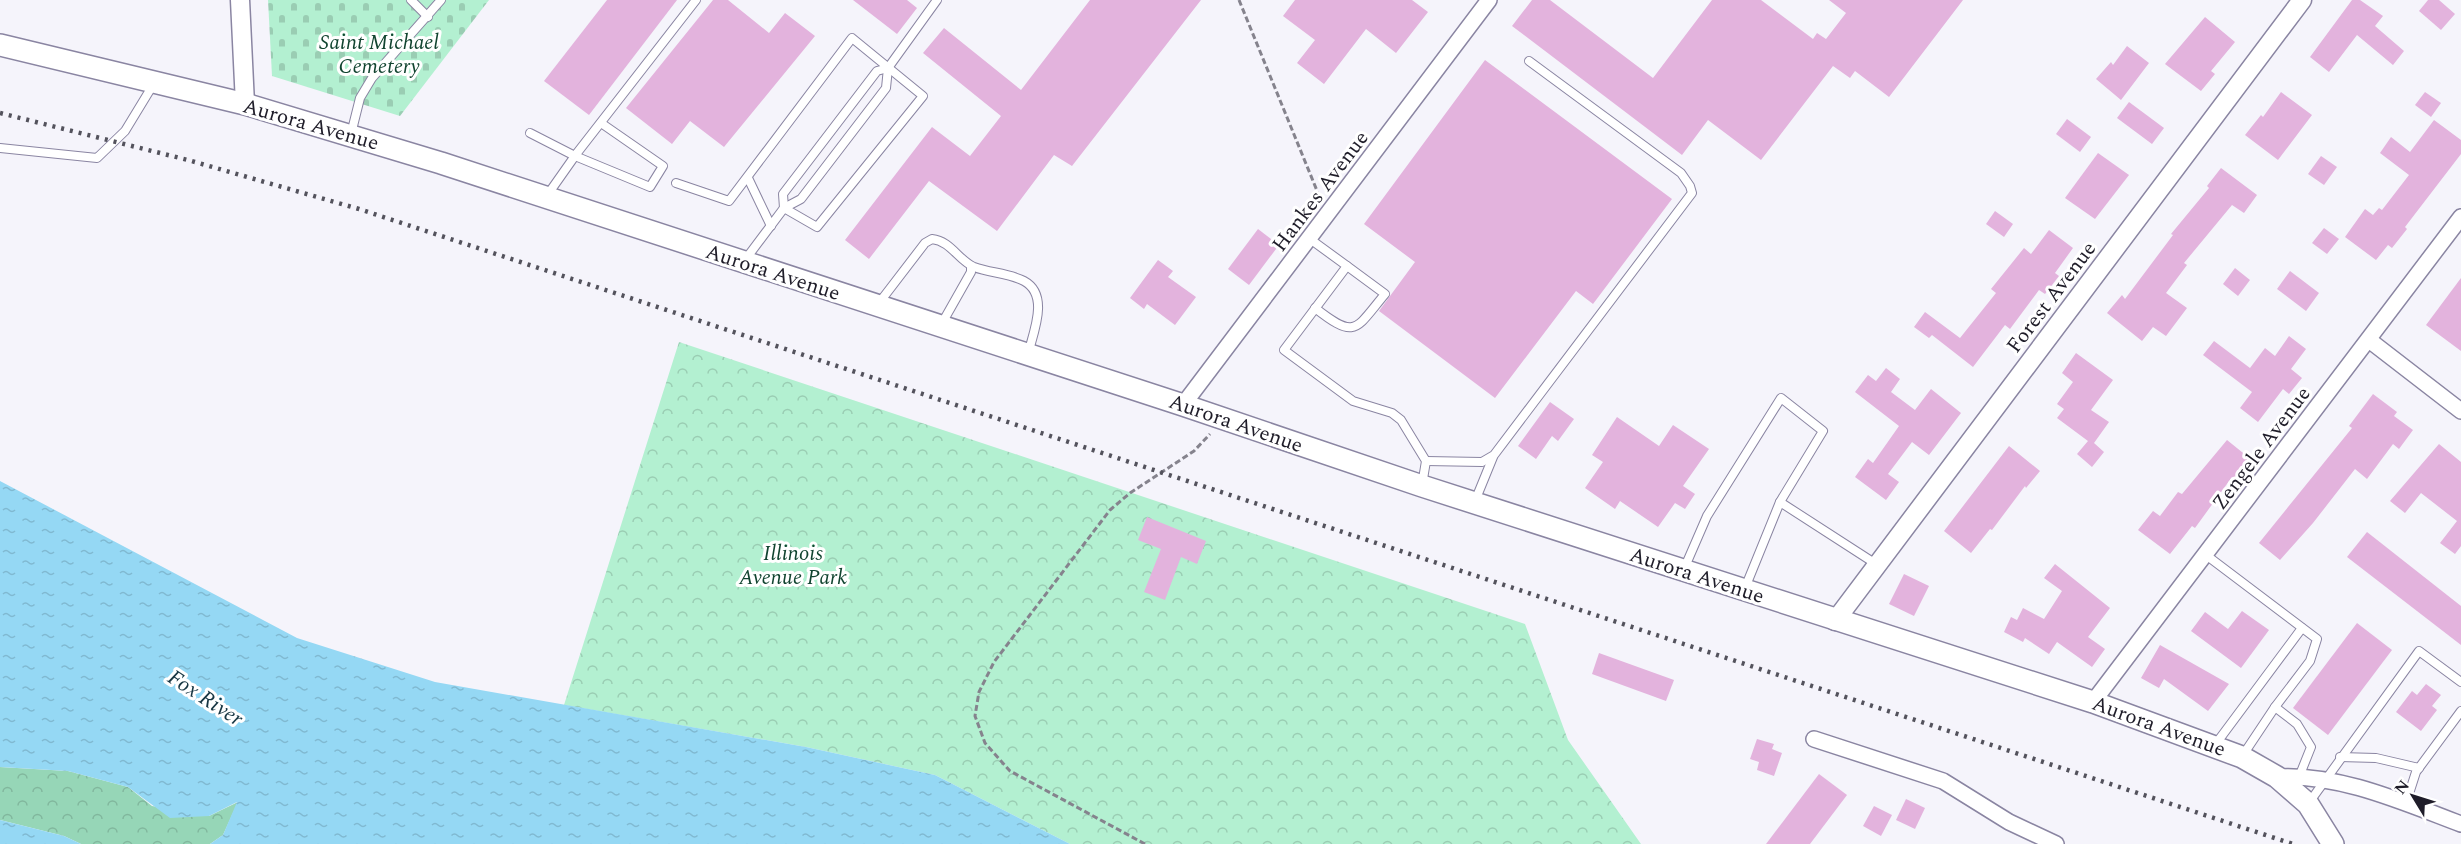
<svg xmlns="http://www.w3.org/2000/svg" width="2461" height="844" font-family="Spectral,serif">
<defs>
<pattern id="forest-crowns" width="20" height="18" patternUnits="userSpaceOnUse" patternTransform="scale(1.5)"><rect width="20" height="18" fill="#96d6b7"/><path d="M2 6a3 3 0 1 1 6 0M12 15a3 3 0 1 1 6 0" fill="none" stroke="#81b79d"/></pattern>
<pattern id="cemetery-stones" width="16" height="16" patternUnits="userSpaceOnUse" patternTransform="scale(1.5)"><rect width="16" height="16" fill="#b3f0d1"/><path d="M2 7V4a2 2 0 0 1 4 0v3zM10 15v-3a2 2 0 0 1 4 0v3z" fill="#9acdb3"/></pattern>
<pattern id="park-crowns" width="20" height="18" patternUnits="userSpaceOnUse" patternTransform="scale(1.5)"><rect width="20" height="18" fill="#b3f0d1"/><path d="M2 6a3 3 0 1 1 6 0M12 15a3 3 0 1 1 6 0" fill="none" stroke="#9acdb3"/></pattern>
<pattern id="water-ripples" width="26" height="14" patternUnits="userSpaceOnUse" patternTransform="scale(1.5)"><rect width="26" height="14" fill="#95d8f4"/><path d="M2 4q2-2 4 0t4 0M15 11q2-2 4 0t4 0" fill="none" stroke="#80b9d1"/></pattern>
</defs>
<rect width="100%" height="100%" fill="#f5f4fb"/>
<path fill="url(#forest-crowns)" d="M 0,767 L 68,771 L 128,787 L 152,806 L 209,816 L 238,802 L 223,835 L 210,844 L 81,844 L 64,836 L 0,820 Z"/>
<path fill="url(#cemetery-stones)" d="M 268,0 L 489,0 L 400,116 L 272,76 Z"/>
<path fill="url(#park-crowns)" d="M 679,342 L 1525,624 L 1568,740 L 1641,844 L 1070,844 L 935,775 L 806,747 L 564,705 Z"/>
<g fill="url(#water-ripples)">
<path d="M 0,481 L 297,638 L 435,682 L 806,747 L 935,775 L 1070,844 L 210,844 L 223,835 L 237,802 L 209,816 L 170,818 L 128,787 L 68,771 L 0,767 Z"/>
<path d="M 0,820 L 64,836 L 81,844 L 0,844 Z"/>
</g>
<g fill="#e3b3dd">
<path d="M 607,0 L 677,0 L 589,115 L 544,81 Z"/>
<path d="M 713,0 L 728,0 L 769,33 L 785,13 L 815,36 L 724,147 L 690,121 L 672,144 L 626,108 Z"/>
<path d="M 853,0 L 907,0 L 917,8 L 897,34 Z"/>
<path d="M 1090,0 L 1201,0 L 1072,166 L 1054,155 L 997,231 L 929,181 L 869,259 L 845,240 L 932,127 L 970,156 L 1001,116 L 923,53 L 944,28 L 1021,90 Z"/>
<path d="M 1295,0 L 1412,0 L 1428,12 L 1396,53 L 1366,29 L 1324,84 L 1297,63 L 1315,40 L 1283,16 Z"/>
<path d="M 1532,0 L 1550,0 L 1653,78 L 1712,0 L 1761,0 L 1813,39 L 1817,33 L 1826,39 L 1846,13 L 1829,0 L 1963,0 L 1889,97 L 1855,71 L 1850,78 L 1833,66 L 1761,160 L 1708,120 L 1682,155 L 1512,26 Z"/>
<path d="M 2352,0 L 2360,0 L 2383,16 L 2375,26 L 2404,51 L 2393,65 L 2357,35 L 2329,72 L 2310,57 Z"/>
<path d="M 2428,0 L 2439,0 L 2455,14 L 2441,30 L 2419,11 Z"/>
<path d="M 2205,17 L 2235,42 L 2211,71 L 2215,74 L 2201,91 L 2165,64 Z"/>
<path d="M 2127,46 L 2149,63 L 2121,100 L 2096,79 L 2111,62 L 2113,65 Z"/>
<path d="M 1485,60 L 1672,199 L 1593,304 L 1576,291 L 1495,398 L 1379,311 L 1415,262 L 1364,224 Z"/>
<path d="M 2281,92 L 2312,115 L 2278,160 L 2245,135 L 2261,115 L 2263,117 Z"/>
<path d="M 2425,92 L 2441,103 L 2431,117 L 2415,105 Z"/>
<path d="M 2129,102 L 2164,128 L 2152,144 L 2117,118 Z"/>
<path d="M 2067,119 L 2091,137 L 2080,152 L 2056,134 Z"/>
<path d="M 2434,120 L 2461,140 L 2461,154 L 2405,227 L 2407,229 L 2392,248 L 2388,245 L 2376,260 L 2345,237 L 2365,209 L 2373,215 L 2379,208 L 2382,210 L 2409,175 L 2380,153 L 2391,137 L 2410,152 Z"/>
<path d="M 2098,153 L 2129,175 L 2095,219 L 2065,198 Z"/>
<path d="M 2321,156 L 2337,167 L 2324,185 L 2308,174 Z"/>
<path d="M 2221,168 L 2257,195 L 2244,213 L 2232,205 L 2184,263 L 2187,265 L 2166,293 L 2187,308 L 2166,336 L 2153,327 L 2142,341 L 2107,313 L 2122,295 L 2125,299 L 2173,235 L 2171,234 L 2209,188 L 2207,186 Z"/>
<path d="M 1995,211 L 2013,224 L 2004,237 L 1986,224 Z"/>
<path d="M 2324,228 L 2339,239 L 2327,254 L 2312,243 Z"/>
<path d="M 1258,229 L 1279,245 L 1249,285 L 1228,269 Z"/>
<path d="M 2049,230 L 2073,248 L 2055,273 L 2059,276 L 2045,294 L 2039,290 L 2010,329 L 2005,325 L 1973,367 L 1932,335 L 1929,338 L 1914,327 L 1925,312 L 1960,338 L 1996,293 L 1991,289 L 2024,248 L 2031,254 Z"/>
<path d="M 1158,260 L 1173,271 L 1168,277 L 1196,297 L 1175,325 L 1147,304 L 1144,309 L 1130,298 Z"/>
<path d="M 2235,268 L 2250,280 L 2238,296 L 2223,284 Z"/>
<path d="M 2290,271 L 2319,293 L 2306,311 L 2277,289 Z"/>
<path d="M 2461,278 L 2461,351 L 2426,325 Z"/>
<path d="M 2289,336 L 2306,349 L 2291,369 L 2302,378 L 2289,394 L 2283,389 L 2258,422 L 2240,408 L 2252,392 L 2203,355 L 2214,341 L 2250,368 L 2265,348 L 2275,356 Z"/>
<path d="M 2076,353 L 2113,380 L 2091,410 L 2109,422 L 2094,443 L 2104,452 L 2092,467 L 2077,454 L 2088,441 L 2057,418 L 2064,409 L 2057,404 L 2073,382 L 2062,373 Z"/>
<path d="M 1886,368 L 1900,379 L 1891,392 L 1915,410 L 1931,389 L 1961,413 L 1929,455 L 1912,442 L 1888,474 L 1899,482 L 1886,500 L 1855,477 L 1868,459 L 1873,463 L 1899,426 L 1855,392 L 1868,375 L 1876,381 Z"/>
<path d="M 2373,394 L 2397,412 L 2394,416 L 2413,430 L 2399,449 L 2393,444 L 2367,479 L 2355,469 L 2313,523 L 2280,560 L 2259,543 L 2352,428 L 2349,426 Z"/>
<path d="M 1550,402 L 1574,419 L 1558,441 L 1552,436 L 1536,459 L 1518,446 Z"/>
<path d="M 1617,417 L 1659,446 L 1673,425 L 1709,449 L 1683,486 L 1695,494 L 1685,509 L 1675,503 L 1658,527 L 1620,501 L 1615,509 L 1585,488 L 1603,462 L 1592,455 Z"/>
<path d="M 2227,440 L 2253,461 L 2237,480 L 2232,477 L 2195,528 L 2192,526 L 2170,554 L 2138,530 L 2153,511 L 2160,516 L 2178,492 L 2182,494 Z"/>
<path d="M 2439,444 L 2461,462 L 2461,546 L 2455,554 L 2440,543 L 2457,521 L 2421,493 L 2405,513 L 2390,501 Z"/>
<path d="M 2009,446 L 2040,471 L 2026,488 L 2025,486 L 1992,530 L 1990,529 L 1971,553 L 1944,531 Z"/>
<path d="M 1147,517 L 1206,541 L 1197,564 L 1181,557 L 1165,600 L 1144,592 L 1161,549 L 1138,540 Z"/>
<path d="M 2367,532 L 2461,606 L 2461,645 L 2347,557 Z"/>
<path d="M 2055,564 L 2110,608 L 2088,637 L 2105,649 L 2092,667 L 2057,642 L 2049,654 L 2025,638 L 2023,642 L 2004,632 L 2011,617 L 2017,620 L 2023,608 L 2044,619 L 2062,591 L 2044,578 Z"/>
<path d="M 1904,574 L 1929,586 L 1914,616 L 1889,604 Z"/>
<path d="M 2242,611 L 2269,630 L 2241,668 L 2191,631 L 2205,612 L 2228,629 Z"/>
<path d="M 2357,623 L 2392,650 L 2328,735 L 2293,708 Z"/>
<path d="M 2160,645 L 2229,684 L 2208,711 L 2164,679 L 2159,688 L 2141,678 Z"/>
<path d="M 1599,653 L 1674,680 L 1666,701 L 1592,674 Z"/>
<path d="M 2426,684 L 2441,695 L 2432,706 L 2437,710 L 2421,731 L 2396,712 L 2412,691 L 2417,695 Z"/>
<path d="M 1757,739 L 1774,744 L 1772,749 L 1782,753 L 1774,776 L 1757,770 L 1759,762 L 1750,759 Z"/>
<path d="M 1819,774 L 1847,795 L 1810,844 L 1766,844 Z"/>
<path d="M 1906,799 L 1925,808 L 1915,829 L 1896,820 Z"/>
<path d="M 1874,806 L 1892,815 L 1881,836 L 1863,826 Z"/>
</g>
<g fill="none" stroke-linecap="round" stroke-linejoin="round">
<g stroke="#8a85a2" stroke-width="10">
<g id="service">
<path d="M 411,0 L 428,17"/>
<path d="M 530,133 L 575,156 L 650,187 L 663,166 L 601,123"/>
<path d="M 351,134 L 360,98 L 372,78 L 441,0"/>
<path d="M 0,148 L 97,158 L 125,131 L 153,85"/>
<path d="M 748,178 L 771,226"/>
<path d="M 676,183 L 729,201 L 852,38 L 923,96 L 817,227 L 784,208"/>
<path d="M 546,197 L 577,153 L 696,0"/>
<path d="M 784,208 L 783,194 L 877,71 L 888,68"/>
<path d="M 1310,239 L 1347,266 L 1284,350 L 1353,401 L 1392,413 L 1401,420 L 1426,461 L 1422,485"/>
<path d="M 745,260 L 784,208 L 801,199 L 886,88 L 888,68 L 937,0"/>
<path d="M 879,303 L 925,243 L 932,239 C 951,241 958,260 974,267 C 990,273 1009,273 1024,281 C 1050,295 1033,333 1028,354"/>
<path d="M 1315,308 C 1356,340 1355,330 1385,294 L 1347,266"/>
<path d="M 941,325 L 971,272 L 971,266"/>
<path d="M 1426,461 L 1482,462 L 1494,455 L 1692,193 L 1690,186 L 1681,173 L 1529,61"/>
<path d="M 1475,501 L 1493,457"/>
<path d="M 1780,502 L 1876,564"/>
<path d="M 2206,555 L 2317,639 L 2310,661 L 2275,707 L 2243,755"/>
<path d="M 1684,569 L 1707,516 L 1781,398 L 1823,431 L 1780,502 L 1745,588"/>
<path d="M 2275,707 L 2297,724 L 2311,747 L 2299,777"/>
<path d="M 2215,745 L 2302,628"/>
<path d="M 2340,757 L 2376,758 L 2419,768"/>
<path d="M 2406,803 L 2416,772 L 2461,711"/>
<path d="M 2308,804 L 2419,651 L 2461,682"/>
</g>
</g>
<g stroke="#8a85a2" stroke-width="18">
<g id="minor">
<path d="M 2369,340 L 2461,411"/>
<path d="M 1183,405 L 1489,0"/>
<path d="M 2093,702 L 2461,217"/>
<path d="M 1814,739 L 1943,781 L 2009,822 L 2056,844"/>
<path d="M 2277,777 C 2338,773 2405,803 2461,824"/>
</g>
</g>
<g stroke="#8a85a2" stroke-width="21">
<g id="tertiary">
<path d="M 240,0 L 245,104"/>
<path d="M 1835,621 L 2302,0"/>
</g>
</g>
<g stroke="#8a85a2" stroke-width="24">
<path id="secondary" d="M 0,45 L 245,104 L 441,163 L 1183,405 L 1422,486 L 2093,702 L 2242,757 L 2277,777 L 2308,804 L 2333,844"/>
</g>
<g stroke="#85838d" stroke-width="3" stroke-dasharray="6 3" stroke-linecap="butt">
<path d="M 1239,0 L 1320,198"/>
<path d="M 1145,844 L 1010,771 L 985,743 L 975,716 L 979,692 L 994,662 L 1110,510 L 1130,493 L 1194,451 L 1210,434"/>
</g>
<use href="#service" stroke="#fff" stroke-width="8"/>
<use href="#minor" stroke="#fff" stroke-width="15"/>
<use href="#tertiary" stroke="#fff" stroke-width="18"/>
<use href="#secondary" stroke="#fff" stroke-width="21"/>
<path stroke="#53525c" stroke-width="4.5" stroke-dasharray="3 6" stroke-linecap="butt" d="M 0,113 L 188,160 L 359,209 L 2293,844"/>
</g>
<g text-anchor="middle" stroke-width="6" stroke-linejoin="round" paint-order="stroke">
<g font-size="21" font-style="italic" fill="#114430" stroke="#fff">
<text x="379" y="49">Saint Michael<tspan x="379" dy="24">Cemetery</tspan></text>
<text x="793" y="560">Illinois<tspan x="793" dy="24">Avenue Park</tspan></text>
</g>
<g font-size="21" fill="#1f1d29" stroke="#fff">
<text transform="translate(311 124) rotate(16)" y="7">Aurora Avenue</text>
<text transform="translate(1320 191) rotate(-53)" y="7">Hankes Avenue</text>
<text transform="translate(773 272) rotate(18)" y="7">Aurora Avenue</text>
<text transform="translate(2051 297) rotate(-53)" y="7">Forest Avenue</text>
<text transform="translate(1236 423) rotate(19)" y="7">Aurora Avenue</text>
<text transform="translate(2261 448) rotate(-53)" y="7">Zengele Avenue</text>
<text transform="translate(1697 575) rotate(18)" y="7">Aurora Avenue</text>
<text transform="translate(2159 726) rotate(20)" y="7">Aurora Avenue</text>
</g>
<g font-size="22" font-style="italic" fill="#173643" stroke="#fff">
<text transform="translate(206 697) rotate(33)" y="8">Fox River</text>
</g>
</g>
<g transform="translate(2413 796) rotate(308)" stroke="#ffffff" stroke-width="4.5" paint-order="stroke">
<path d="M0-4.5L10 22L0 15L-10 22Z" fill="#1f1d29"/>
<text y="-9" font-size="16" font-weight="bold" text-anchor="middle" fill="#1f1d29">N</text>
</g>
</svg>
